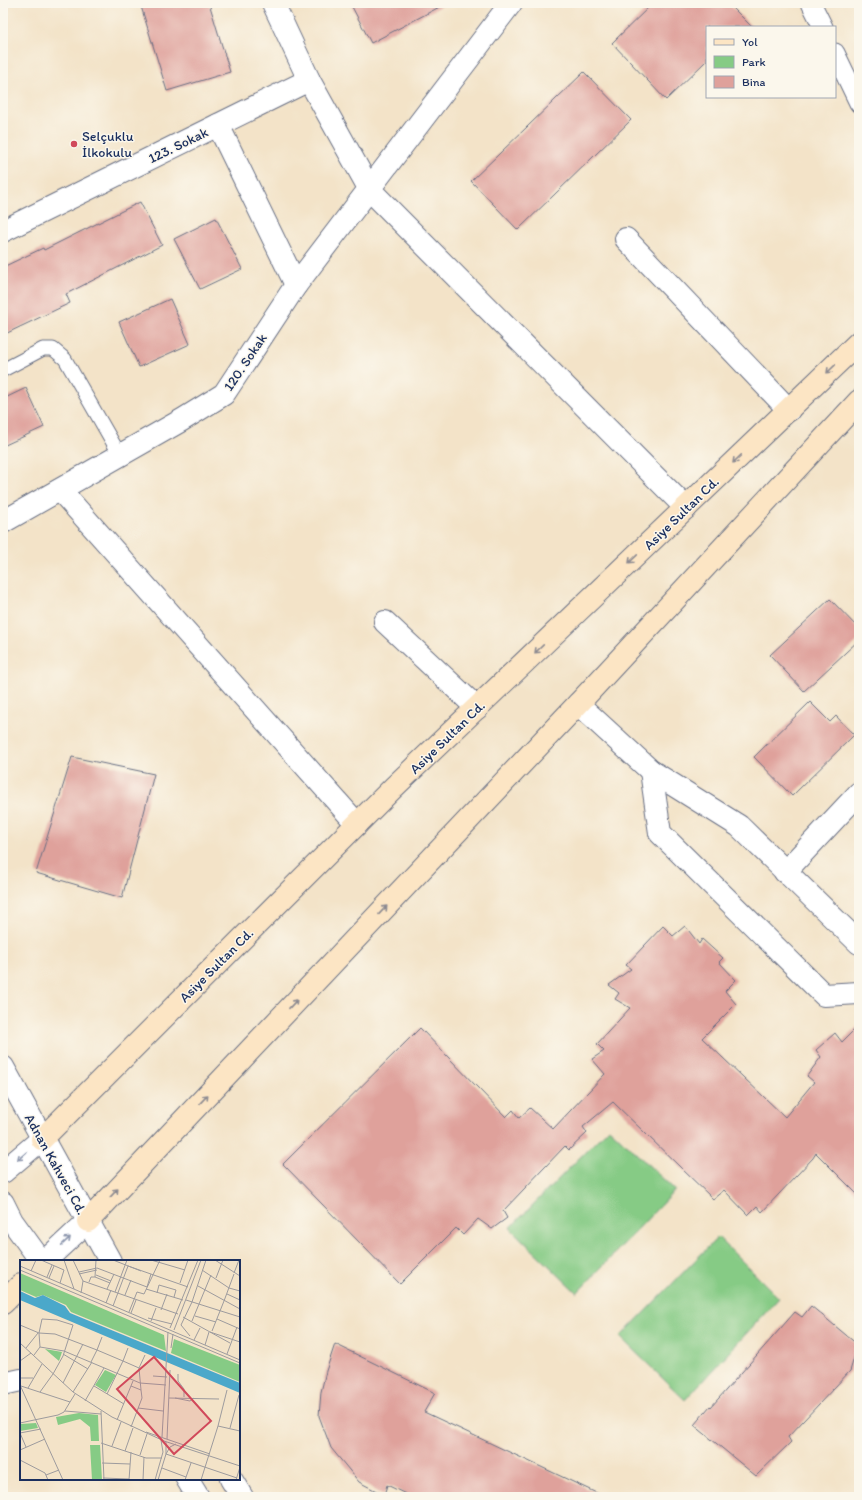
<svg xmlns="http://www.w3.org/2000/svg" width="862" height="1500" font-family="Itim,sans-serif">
<rect width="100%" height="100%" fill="#fbf7ec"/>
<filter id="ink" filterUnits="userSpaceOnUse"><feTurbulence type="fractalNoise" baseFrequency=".025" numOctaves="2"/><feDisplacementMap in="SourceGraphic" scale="8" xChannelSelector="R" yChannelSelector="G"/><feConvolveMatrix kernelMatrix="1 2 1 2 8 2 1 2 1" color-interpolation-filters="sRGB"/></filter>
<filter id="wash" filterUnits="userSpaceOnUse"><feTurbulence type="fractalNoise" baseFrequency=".012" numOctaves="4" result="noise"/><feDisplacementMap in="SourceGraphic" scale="16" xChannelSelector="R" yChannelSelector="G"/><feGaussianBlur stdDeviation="0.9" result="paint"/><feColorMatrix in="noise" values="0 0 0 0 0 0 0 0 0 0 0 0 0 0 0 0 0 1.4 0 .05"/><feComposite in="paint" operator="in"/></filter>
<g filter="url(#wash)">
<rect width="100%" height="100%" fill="#f3e3c8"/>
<g fill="#86cb85" stroke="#507d72">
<path d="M 609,1128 L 675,1190 L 577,1293 L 510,1228 Z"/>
<path d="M 718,1237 L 779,1298 L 685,1400 L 620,1337 Z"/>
</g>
<g id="blocks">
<g fill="#dfa19b">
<path d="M 140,3 L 209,3 L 230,72 L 167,91 Z"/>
<path d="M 350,3 L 447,3 L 371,43 Z"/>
<path d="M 653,3 L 728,3 L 752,27 L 707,27 L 707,60 L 666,100 L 612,43 Z"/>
<path d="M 584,72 L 631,120 L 518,230 L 471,181 Z"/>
<path d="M 140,202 L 162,245 L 66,294 L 70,303 L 3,335 L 3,267 L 43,248 L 44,250 Z"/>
<path d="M 216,218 L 242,269 L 200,289 L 174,239 Z"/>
<path d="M 170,299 L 190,344 L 139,367 L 119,322 Z"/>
<path d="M 26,388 L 44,427 L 3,446 L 3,399 Z"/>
<path d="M 830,599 L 859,629 L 859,640 L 804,691 L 770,655 Z"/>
<path d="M 810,702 L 830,722 L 836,716 L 854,735 L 792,796 L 754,757 Z"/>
<path d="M 72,757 L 154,774 L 122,898 L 36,873 Z"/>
<path d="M 663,926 L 673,936 L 685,926 L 699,944 L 702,939 L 723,958 L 719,962 L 736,980 L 725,991 L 736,1004 L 702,1038 L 785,1117 L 814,1082 L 807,1076 L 821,1057 L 816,1050 L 835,1033 L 842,1042 L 859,1025 L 859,1196 L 816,1153 L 813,1158 L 762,1212 L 757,1206 L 748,1215 L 724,1190 L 713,1199 L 613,1102 L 583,1127 L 587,1133 L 569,1150 L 565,1146 L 503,1211 L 507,1218 L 492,1229 L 478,1219 L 463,1235 L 456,1228 L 400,1284 L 283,1164 L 420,1028 L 506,1117 L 513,1110 L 519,1118 L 530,1108 L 553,1129 L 605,1074 L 592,1059 L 604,1051 L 597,1044 L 630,1008 L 615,999 L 619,993 L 609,985 L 631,969 L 626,965 Z"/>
<path d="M 811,1306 L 858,1345 L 850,1371 L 788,1437 L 791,1442 L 756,1476 L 694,1425 L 710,1406 L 711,1407 L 795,1312 L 802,1317 Z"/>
<path d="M 335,1344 L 435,1393 L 424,1412 L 605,1497 L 412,1497 L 387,1485 L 384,1495 L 359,1482 L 331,1448 L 319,1416 L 321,1392 L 326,1371 Z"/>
</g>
</g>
</g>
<g filter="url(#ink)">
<use href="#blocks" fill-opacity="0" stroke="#676e83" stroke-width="1"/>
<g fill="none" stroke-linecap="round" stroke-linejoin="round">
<g stroke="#676e83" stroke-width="15">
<path id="service" d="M 3,370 L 43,349 L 53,349 L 65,359 L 120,455"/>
</g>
<g stroke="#676e83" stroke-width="21">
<g id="pedestrian">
<path d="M 811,3 L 823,27"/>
<path d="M 835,53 L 859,103"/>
</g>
</g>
<g stroke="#676e83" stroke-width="24">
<g id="minor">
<path d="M 273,3 L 309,80 L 370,190 L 686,508"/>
<path d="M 3,231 L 309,80"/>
<path d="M 626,239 L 789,410"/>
<path d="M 296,285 L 511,3"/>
<path d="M 60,490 L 357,824"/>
<path d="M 3,522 L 182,420 L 224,394 L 296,285 L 218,125"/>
<path d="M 385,622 L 477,708"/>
<path d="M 578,704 L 651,771 L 739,826 L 859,943"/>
<path d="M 651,771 L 660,833 L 824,995 L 859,993"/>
<path d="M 785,872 L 859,793"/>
</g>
</g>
<g stroke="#676e83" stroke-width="24">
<g id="tertiary">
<path d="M 3,1067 L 110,1261"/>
<path d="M 3,1172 L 42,1139"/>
<path d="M 3,1203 L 12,1221 L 41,1261"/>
<path d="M 45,1261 L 88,1221"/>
<path d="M 3,1384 L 21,1380"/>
<path d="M 187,1479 L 198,1497"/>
<path d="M 231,1479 L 242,1497"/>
</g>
</g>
<g stroke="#676e83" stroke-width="24">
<g id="secondary">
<path d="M 42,1139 L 394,787 L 859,342"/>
<path d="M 88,1221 L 578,704 L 859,401"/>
<path d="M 3,1303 L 21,1285"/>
</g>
</g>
<use href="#service" stroke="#fff" stroke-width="13"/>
<use href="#pedestrian" stroke="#fff" stroke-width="19"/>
<use href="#minor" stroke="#fff" stroke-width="22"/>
<use href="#tertiary" stroke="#fff" stroke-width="22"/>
<use href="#secondary" stroke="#fce5c4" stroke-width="22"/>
</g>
<defs><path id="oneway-shaft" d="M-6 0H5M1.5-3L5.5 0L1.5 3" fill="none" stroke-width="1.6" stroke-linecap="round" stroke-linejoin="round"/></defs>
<g stroke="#8c8a91">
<use href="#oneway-shaft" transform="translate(831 369) rotate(136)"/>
<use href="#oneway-shaft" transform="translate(737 459) rotate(136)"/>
<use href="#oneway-shaft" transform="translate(633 559) rotate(136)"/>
<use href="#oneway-shaft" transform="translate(539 649) rotate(136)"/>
<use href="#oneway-shaft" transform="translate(383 910) rotate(-47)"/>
<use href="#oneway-shaft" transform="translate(293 1004) rotate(-47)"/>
<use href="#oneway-shaft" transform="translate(204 1099) rotate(-47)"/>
<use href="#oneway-shaft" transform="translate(114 1193) rotate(-47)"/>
</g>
<g stroke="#8d97ae">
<use href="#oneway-shaft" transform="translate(22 1156) rotate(139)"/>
<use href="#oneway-shaft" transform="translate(66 1241) rotate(-43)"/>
</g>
</g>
<circle fill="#d1495b" stroke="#fbf7ec" stroke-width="1.5" cx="74" cy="144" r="4"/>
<g text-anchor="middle" stroke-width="3" stroke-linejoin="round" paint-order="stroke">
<g font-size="14" fill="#1b2f5e" stroke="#fbf7ec" text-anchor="start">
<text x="82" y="141">Selçuklu<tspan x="82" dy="16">İlkokulu</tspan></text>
</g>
<g font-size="14" fill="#1b2f5e" stroke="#fbf7ec">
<text transform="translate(178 145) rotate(-26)" y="5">123. Sokak</text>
<text transform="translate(245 362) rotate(-56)" y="5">120. Sokak</text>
<text transform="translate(681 513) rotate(-44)" y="5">Asiye Sultan Cd.</text>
<text transform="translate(447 737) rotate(-44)" y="5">Asiye Sultan Cd.</text>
<text transform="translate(216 965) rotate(-45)" y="5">Asiye Sultan Cd.</text>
<text transform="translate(56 1164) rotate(61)" y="5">Adnan Kahveci Cd.</text>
</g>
</g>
<g transform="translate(20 1260)">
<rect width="220" height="220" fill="#f3e3c8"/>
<path d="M 0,13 L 144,75 L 146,91 L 51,52 L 46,45 L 23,35 L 16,37 L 0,30 ZM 154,79 L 220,105 L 220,122 L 151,93 ZM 25,89 L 42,92 L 39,101 ZM 85,110 L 96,115 L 86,132 L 75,125 ZM 59,153 L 78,155 L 79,181 L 71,181 L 70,167 L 60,159 L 38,165 L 36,157 ZM 16,163 L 18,168 L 0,171 L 0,164 ZM 70,185 L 80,185 L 82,220 L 72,220 Z" fill="#86cb85"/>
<path d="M 0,31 L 15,38 L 23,35 L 45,46 L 50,53 L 220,123 L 220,133 L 0,40 Z" fill="#4ba8ca"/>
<path fill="none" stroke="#9d9b9e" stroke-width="1" d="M 21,0 L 44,10 L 40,23M 44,0 L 54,29M 53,0 L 63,21 L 61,33M 93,0 L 121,11M 131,0 L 165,10M 195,0 L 220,16M 0,6 L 220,100M 108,6 L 168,27M 0,10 L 220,103M 182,10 L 209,28 L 220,31M 11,11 L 16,0M 59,12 L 77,8 L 127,27M 214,13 L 219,0M 59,14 L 77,10M 76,15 L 91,21M 27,17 L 32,5M 75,17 L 90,23M 29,18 L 34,6M 196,18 L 203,0M 63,21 L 158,54M 69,22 L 71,17 L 75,17 L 76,0M 160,23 L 168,0M 178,26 L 220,49M 127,27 L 131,14M 87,29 L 94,14M 126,29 L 163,40M 95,32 L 107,0M 137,33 L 139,25 L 156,30 L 154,37M 207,34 L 220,40M 105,35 L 111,20M 166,40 L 220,57M 204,41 L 214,14M 86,43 L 91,30M 93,46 L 108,6M 141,50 L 147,34M 109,52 L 117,32 L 124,34 L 140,0M 111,53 L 116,40M 175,56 L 196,62M 163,57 L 190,72 L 220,82M 128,58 L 152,64M 197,59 L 220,69M 131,61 L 136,48M 172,61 L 191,15M 0,65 L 19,73 L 35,74 L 77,90 L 82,77M 150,68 L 178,0M 154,70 L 181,0M 192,71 L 204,41M 190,72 L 210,83M 170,76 L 161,65 L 172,42 L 186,0M 174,80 L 180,68M 0,83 L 53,132 L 92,157 L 144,181 L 220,206M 185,85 L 189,72M 20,87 L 44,91 L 120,123 L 146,125M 6,88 L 18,73M 108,88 L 103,101 L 119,108 L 121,130M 151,88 L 153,74M 43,94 L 68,109M 207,94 L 217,67M 14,95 L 20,87 L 19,73 L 22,59 L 37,60 L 53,65 L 43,96 L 33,114M 0,101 L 11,93M 71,102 L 77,90 L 103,101 L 87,134M 119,108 L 125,95M 158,114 L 158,121 L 164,129 L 164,137M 133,116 L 147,117M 0,118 L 13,118M 43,123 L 63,84M 0,125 L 43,220M 1,126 L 50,142 L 55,134M 74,126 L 104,144M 111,126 L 121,130 L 122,138 L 111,167M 8,128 L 22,104M 20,132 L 33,114M 53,132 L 72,102M 149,138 L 199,139M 155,138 L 170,141 L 174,138M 65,141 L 84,108M 118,148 L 143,151M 45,151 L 81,154M 81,151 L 84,220M 97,160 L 113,121M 0,163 L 38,155 L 44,152 L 50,142M 198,166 L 207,130M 210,168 L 219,135M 126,172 L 190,194M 142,177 L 148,72M 147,179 L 150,110M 81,183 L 126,198 L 142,198M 156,184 L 150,187 L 146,194 L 217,218M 92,186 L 101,162M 6,187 L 0,173 L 21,169M 0,190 L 25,179M 105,191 L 113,168M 120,195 L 127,174M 0,200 L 25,213 L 28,220M 82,203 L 110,204M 142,208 L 166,217M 26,215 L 39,210M 83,218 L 109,219M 109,220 L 111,192M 123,220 L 124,197M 135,220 L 143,192 L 141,180M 138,220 L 146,194 L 146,182M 165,220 L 171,203M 181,220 L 198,166 L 220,171M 216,220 L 220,207"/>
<path fill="#d1495b" fill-opacity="0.15" stroke="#d1495b" stroke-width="2" d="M 134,97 L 191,161 L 154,194 L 97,129 Z"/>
<rect width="220" height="220" fill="none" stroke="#1b2f5e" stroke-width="2"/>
</g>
<rect width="862" height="1500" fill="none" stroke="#fbf7ec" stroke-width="16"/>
<rect x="706" y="26" width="130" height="72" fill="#fbf7ec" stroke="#a1a7b3"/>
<rect x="714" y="39" width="20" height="6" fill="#fce5c4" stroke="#a1a7b3"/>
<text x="742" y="46" font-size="12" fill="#1b2f5e">Yol</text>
<rect x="714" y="56" width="20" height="12" fill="#86cb85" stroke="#a1a7b3"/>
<text x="742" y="66" font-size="12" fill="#1b2f5e">Park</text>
<rect x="714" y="76" width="20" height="12" fill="#dfa19b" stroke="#a1a7b3"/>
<text x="742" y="86" font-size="12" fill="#1b2f5e">Bina</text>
</svg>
